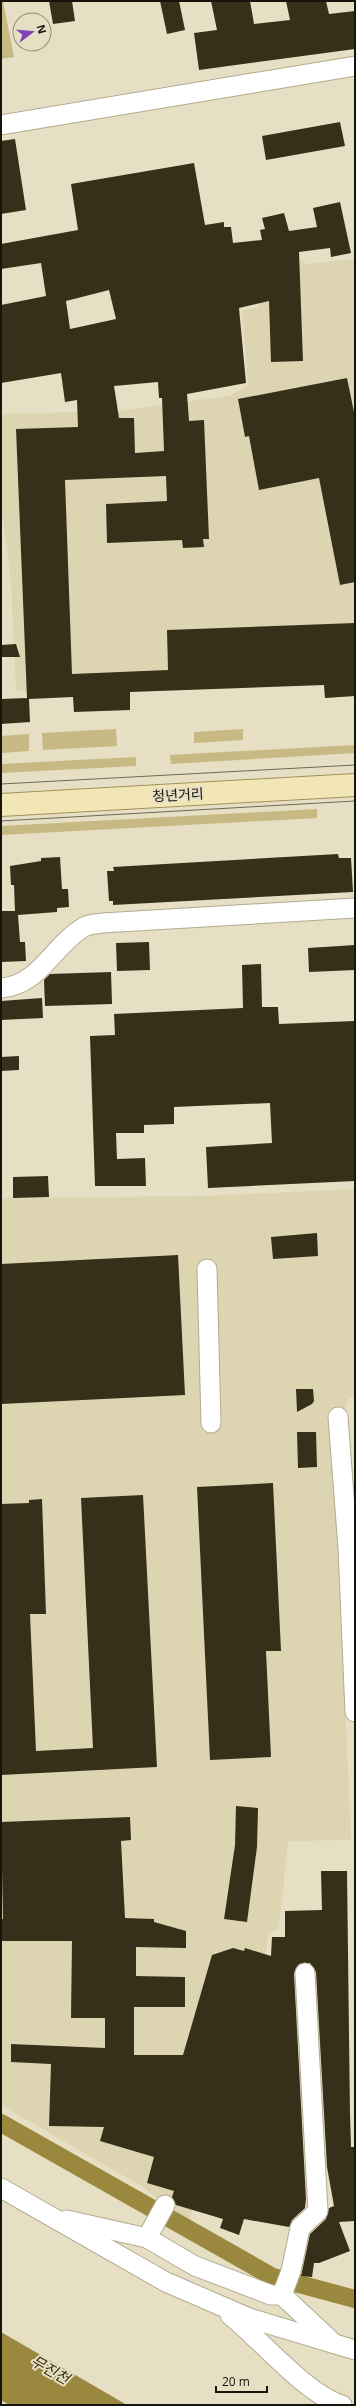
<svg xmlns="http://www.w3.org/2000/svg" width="356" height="2406" font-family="'Open Sans','Noto Sans KR',sans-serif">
<rect width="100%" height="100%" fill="#e6dfc4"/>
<g fill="#ddd4b2">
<path d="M 297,258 L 306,264 L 355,259 L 355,696 L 325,698 L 324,685 L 130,692 L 130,710 L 74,712 L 73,697 L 16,690 L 11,582 L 1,503 L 1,414 L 118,411 L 229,396 L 248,385 L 242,310 L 259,307 L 258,263 Z"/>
<path d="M 355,1189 L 355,1398 L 349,1398 L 334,1435 L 351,1840 L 288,1841 L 279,1928 L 268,1935 L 264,1961 L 189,2221 L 176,2213 L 141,2186 L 1,2105 L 1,1198 L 204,1196 Z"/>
</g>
<g fill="#c7b983">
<path d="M 1,1 L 3,1 L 14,57 L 1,59 Z"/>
<path d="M 116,729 L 117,746 L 43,750 L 42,733 Z"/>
<path d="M 243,729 L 243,740 L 194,743 L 194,732 Z"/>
<path d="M 29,734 L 29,751 L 1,753 L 1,736 Z"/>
<path d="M 355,745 L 355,753 L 171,764 L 170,755 Z"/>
<path d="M 136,757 L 136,766 L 1,773 L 1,764 Z"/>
<path d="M 317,809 L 317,818 L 1,835 L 1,826 Z"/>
</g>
<path fill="#9a883e" d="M 1,2332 L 127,2405 L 9,2405 L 1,2400 Z"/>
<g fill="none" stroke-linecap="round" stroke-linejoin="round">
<path stroke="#9a883e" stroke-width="18" d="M 1,2123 L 273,2277 L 355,2299"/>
</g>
<g fill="#36301a" fill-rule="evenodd">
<path d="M 49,1 L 72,1 L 75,21 L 53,24 Z"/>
<path d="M 160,1 L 179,1 L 185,30 L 167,34 Z"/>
<path d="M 211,1 L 250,1 L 254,24 L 290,20 L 286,1 L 326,1 L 329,14 L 355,11 L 355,49 L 199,70 L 194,33 L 217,30 Z"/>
<path d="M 340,122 L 345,146 L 266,160 L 262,136 Z"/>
<path d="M 15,139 L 26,210 L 1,214 L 1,141 Z"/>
<path d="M 194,163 L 205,225 L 224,222 L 224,227 L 231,227 L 233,243 L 262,240 L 260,230 L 265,229 L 262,218 L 284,213 L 289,231 L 317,227 L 313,208 L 340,202 L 351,253 L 331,257 L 330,248 L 299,252 L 303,361 L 271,362 L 269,301 L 239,308 L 246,383 L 187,394 L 189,421 L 204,420 L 209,539 L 203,539 L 204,547 L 183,548 L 182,540 L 107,543 L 106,504 L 167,501 L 166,476 L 65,480 L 72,674 L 168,670 L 167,630 L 355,623 L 355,696 L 325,698 L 324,685 L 130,692 L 130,710 L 74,712 L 73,697 L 29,699 L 30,722 L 1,724 L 1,699 L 27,698 L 16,429 L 78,427 L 77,400 L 65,402 L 61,373 L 1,383 L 1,305 L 46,296 L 41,263 L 1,269 L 1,244 L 78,230 L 71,184 ZM 109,290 L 116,319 L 70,329 L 66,301 ZM 158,382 L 159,398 L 162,398 L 164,451 L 135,453 L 134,418 L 119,418 L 114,386 Z"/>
<path d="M 347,378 L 355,417 L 355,582 L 340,585 L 319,478 L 259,490 L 249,436 L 245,437 L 238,399 Z"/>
<path d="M 16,644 L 20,657 L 1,657 L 1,645 Z"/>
<path d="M 338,854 L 339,858 L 351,858 L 353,892 L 113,905 L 113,901 L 109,901 L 107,871 L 114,871 L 113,867 Z"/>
<path d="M 60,857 L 62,889 L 68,889 L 69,907 L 57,908 L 57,912 L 18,915 L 20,942 L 25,942 L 26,961 L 1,962 L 1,911 L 15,911 L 14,885 L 11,885 L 10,866 L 41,861 L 41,858 Z"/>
<path d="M 149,942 L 150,970 L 117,971 L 116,943 Z"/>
<path d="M 355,945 L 355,970 L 309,972 L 308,948 Z"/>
<path d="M 261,964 L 262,1007 L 278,1007 L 279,1024 L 355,1021 L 355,1181 L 208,1188 L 206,1147 L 272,1143 L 270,1103 L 174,1107 L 174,1124 L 144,1125 L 144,1133 L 116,1133 L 117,1159 L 145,1158 L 146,1186 L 95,1186 L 90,1036 L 115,1035 L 114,1014 L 243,1008 L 242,965 Z"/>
<path d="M 111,972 L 112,1004 L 45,1006 L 44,980 L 50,974 Z"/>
<path d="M 42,998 L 43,1018 L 1,1020 L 1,1001 Z"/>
<path d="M 19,1056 L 19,1070 L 1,1071 L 1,1057 Z"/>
<path d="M 48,1176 L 49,1197 L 13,1198 L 13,1177 Z"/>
<path d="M 317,1233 L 318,1256 L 273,1259 L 271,1237 Z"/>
<path d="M 178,1255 L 185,1395 L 1,1404 L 1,1264 Z"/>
<path d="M 296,1389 L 313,1389 L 314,1401 L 312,1404 L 297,1412 Z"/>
<path d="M 297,1432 L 316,1432 L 317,1467 L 298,1468 Z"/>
<path d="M 273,1483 L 281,1651 L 266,1651 L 271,1757 L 210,1760 L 197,1487 Z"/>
<path d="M 143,1495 L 157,1767 L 1,1775 L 1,1504 L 29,1503 L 29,1500 L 42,1499 L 46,1614 L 30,1614 L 36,1751 L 93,1748 L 81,1498 Z"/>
<path d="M 236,1806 L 258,1808 L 257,1847 L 247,1922 L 224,1919 L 235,1845 Z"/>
<path d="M 130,1817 L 131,1840 L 121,1841 L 125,1918 L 154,1919 L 154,1922 L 186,1931 L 186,1948 L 136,1947 L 136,1976 L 185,1977 L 185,2007 L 134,2007 L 134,2055 L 183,2055 L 212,1955 L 233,1948 L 244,1951 L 245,1948 L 271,1956 L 272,1937 L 285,1937 L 285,1911 L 322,1910 L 321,1871 L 347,1871 L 350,2114 L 351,2147 L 355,2147 L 355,2221 L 339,2222 L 350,2251 L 319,2263 L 314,2263 L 312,2277 L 301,2276 L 310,2234 L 326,2219 L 329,2208 L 334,2206 L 327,2167 L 316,1972 L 310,1963 L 299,1964 L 294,1973 L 306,2199 L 305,2208 L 292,2220 L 289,2227 L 244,2219 L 239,2235 L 220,2228 L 223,2219 L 176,2205 L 172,2197 L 174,2191 L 147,2183 L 154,2157 L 100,2141 L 104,2127 L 49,2126 L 51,2064 L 11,2062 L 11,2044 L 105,2048 L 105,2018 L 71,2018 L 72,1941 L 1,1941 L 1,1919 L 3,1919 L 1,1822 Z"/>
</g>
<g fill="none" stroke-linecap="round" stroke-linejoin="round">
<g stroke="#b2ab91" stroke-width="21">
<g id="minor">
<path d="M 1,125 L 355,66"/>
<path d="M 1,988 C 40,985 53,945 84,927 C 89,924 97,924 102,923 L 355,908"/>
<path d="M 207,1269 L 211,1423"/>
<path d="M 338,1417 L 348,1548 L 355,1712"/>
<path d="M 1,2188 L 166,2282 L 249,2318 L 355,2350"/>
<path d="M 67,2220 L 147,2238 L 195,2266 L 271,2295 L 282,2295 L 330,2340"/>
<path d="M 147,2238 L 165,2205"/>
<path d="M 282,2295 L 291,2271 L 300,2228 L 318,2211 L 305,1973"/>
<path d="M 230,2315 C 261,2340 306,2394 342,2405"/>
</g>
</g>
<g stroke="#a1925a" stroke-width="24">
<path id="major" d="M 1,805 L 355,785"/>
</g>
<use href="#minor" stroke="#fff" stroke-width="19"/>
<use href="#major" stroke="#f3e6b6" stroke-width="22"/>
<g stroke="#6d6957" stroke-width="1">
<path d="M 1,784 L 355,765"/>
<path d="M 1,821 L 355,801"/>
</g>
</g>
<g text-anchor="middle" stroke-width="4" stroke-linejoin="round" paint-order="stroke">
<g font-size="14" fill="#17150b" stroke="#e6dfc4">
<text transform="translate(178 795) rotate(-3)" y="5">청년거리</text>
</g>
<g font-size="15" font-style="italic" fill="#372e0d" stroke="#e6dfc4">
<text transform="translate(50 2370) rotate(30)" y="5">무진천</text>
</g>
</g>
<rect width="356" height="2406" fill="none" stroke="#17150b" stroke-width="4"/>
<g transform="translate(32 32) rotate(74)"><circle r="19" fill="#e6dfc4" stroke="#938e7a"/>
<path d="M0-3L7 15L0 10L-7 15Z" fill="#8142b7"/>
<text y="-6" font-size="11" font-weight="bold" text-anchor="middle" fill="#17150b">N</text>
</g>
<path d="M216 2386v6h51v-6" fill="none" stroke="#17150b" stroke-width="2"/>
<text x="222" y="2386" font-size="12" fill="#17150b" stroke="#e6dfc4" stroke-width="3" paint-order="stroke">20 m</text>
</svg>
